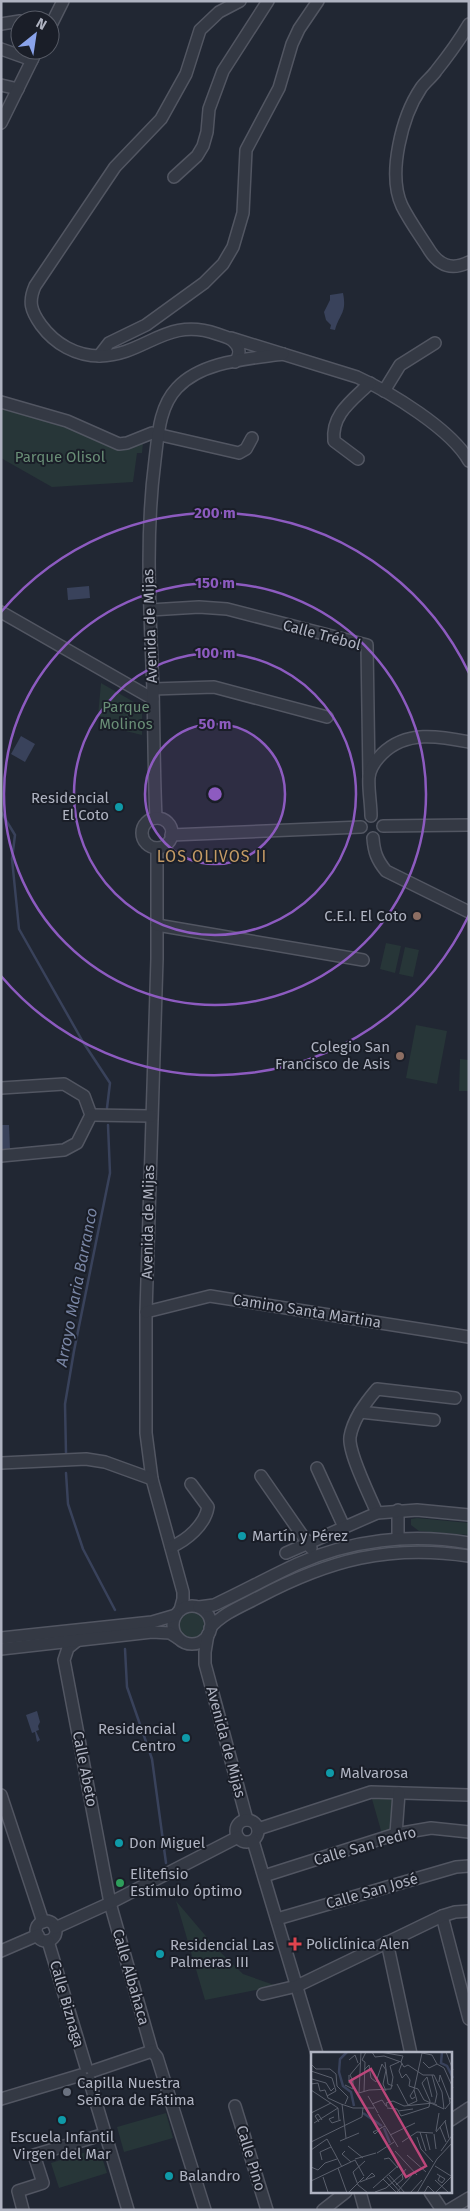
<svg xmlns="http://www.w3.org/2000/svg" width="470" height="2211" font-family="'Fira Sans',sans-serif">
<rect width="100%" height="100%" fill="#212733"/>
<g fill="#273638">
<path d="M 1,406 L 77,430 L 119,449 L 134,447 L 143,443 L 142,453 L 137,453 L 133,482 L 52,487 L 1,458 Z"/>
<path d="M 101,683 L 139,705 L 142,710 L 142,735 L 109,727 L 110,718 L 98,716 Z"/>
<path d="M 386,943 L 401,946 L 395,973 L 380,969 Z"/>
<path d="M 405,947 L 419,950 L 413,977 L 399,974 Z"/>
<path d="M 416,1025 L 447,1031 L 437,1084 L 406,1078 Z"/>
<path d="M 460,1059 L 469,1060 L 469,1091 L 459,1091 Z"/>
<path d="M 417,1518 L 469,1523 L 469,1535 L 419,1531 L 411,1525 L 411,1519 Z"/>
<path d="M 398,1543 L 446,1543 L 469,1547 L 469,1551 C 412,1542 354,1548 301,1570 C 273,1581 246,1598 220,1612 L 218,1609 L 297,1567 L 355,1549 Z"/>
<circle cx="191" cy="1625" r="14"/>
<path d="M 378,1798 L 393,1799 L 394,1830 L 382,1834 L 372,1799 Z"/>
<path d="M 176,1901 L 216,1948 L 243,1974 L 277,1986 L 205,2000 Z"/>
<path d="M 166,2113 L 173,2138 L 124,2152 L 117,2127 Z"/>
<path d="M 99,2148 L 107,2173 L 59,2188 L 51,2163 Z"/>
</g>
<g fill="#39425b">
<path d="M 343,293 C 347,313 340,313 335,330 L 330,329 L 331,325 L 326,320 L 324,312 L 330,300 L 330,295 Z"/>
<path d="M 89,586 L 90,598 L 68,600 L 67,588 Z"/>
<path d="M 21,736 L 35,744 L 25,762 L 11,754 Z"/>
<path d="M 1,1125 L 9,1125 L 10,1149 L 1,1149 Z"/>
<path d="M 37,1711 L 40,1722 L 38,1726 L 39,1730 L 36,1731 L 40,1740 L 37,1742 L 35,1732 L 32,1733 L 26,1715 Z"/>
</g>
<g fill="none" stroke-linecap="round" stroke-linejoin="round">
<g stroke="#39425b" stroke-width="2.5">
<path d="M 1,812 L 15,835 L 12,859 L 19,929 L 83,1042 L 110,1083 L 107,1108"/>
<path d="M 66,1454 L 65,1404 L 74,1351 L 110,1173 L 108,1125"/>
<path d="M 66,1473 L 68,1504 L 83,1549 L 115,1610"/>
<path d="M 125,1649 L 127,1687 L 152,1759 L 166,1863"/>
</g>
<g stroke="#525662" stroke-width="14">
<g id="street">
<path d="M 1,24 L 20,21"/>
<path d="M 469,24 C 459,41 448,56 436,71 C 432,77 425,82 421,88 C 402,116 387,174 402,206 C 409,220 419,234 428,248 C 438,265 451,271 469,262"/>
<path d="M 50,27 L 63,1"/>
<path d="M 1,49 L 32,60"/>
<path d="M 1,85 L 18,89"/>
<path d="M 1,123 L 37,50"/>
<path d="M 174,177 L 197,156 L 203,146 L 207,132 L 209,109 L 223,71 L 268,1"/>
<path d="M 231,338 L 357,377 C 390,392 451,429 469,461"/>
<path d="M 99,356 L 109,343 L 146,325 L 204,283 L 223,264 L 233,247 L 243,213 L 246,150 L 279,88 L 292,44 L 299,29 L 318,1"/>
<path d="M 235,362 C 240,355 241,348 234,342 C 230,337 223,336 217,334 C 166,316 146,355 100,356 C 76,356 55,344 41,325 C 31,311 28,302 35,286 L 115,167 L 161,119 L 186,74 L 200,30 L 219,12 L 240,1"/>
<path d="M 384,391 L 400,365 L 435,343"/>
<path d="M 1,402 L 67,421 L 119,444 L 127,443 L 152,433 L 239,453 L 246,449 L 252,438"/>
<path d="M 358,459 L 334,441 C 331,414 353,400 370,383"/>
<path d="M 150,610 L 199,607 L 227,609 L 367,645 L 369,776"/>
<path d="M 1,612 L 153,699"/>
<path d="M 153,689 L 214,687 L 327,717"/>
<path d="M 371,816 C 371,803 368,789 369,777 C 370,769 376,760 382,754 C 406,730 439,736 469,742"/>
<path d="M 156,818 C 154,776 154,733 153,690 C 150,612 145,537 155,460 C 158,436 159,407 177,388 C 202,361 248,359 283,354"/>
<circle cx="157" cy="833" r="15"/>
<path d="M 383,826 L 469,825"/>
<path d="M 171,835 L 361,827"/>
<path d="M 373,838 C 374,852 377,860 386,871 L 469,912"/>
<path d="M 157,848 L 157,959 L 146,1312 L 146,1433 L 152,1479 L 183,1592 L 183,1599 L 180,1610"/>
<path d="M 157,925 L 363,960"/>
<path d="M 1,1088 L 64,1084 L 84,1096 L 91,1115 L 77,1143 L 64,1150 L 1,1156"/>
<path d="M 91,1115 L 151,1116"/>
<path d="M 146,1312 L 210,1296 L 469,1337"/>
<path d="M 360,1412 L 434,1420"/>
<path d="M 1,1463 L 86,1459 L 105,1462 L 152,1479"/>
<path d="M 317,1468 L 344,1527"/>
<path d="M 261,1476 L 311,1548"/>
<path d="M 377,1513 C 370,1496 348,1453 350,1437 C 353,1419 365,1403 377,1389 L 455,1398"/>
<path d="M 398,1538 L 398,1510"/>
<path d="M 171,1547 C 187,1540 205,1525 208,1507 L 191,1484"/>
<path d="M 286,1553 L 377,1513 L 417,1510 L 469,1515"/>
<circle cx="192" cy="1625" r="19"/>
<path d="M 199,1607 L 214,1605 C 242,1592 269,1577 297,1564 C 350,1540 411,1533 469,1543"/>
<path d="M 210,1628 C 223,1613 242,1606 259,1597 C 329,1560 389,1544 469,1556"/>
<path d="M 208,1634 L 205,1652 L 205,1664 L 247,1820"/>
<path d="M 1,1638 L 152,1622 L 176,1615"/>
<path d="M 78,1640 L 68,1648 L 64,1660 L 110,1903 L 152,2051"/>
<path d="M 1,1649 L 152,1632 L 170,1633 L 178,1638"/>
<path d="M 1,1795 L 43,1922"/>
<circle cx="247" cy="1831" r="11"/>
<path d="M 258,1829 L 371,1792 L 469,1795"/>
<path d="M 396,1834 L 399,1793"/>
<path d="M 253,1841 L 317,2054"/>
<path d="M 264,1876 L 396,1834 L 431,1828 L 469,1832"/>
<path d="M 442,1916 L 469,2019"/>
<path d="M 277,1919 L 456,1867 L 469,1866"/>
<circle cx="46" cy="1931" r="10"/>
<path d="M 55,1928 L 110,1903 L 238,1837"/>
<path d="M 48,1941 L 86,2067"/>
<path d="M 387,1942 L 411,2054"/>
<path d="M 1,1951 L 38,1935"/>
<path d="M 263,1994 L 297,1986 L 442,1916 L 455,1912 L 469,1911"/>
<path d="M 152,2051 L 157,2057 L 205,2210"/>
<path d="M 93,2071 L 152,2051"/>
<path d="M 89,2079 L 128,2210"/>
<path d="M 1,2099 L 81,2075"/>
<path d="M 235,2106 L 267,2210"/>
<path d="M 451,2120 L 469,2108"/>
<path d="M 360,2192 L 365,2210"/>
<path d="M 430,2192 L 442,2210"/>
<path d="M 23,2210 L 18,2191 L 43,2183 L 34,2155 L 105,2134"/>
<path d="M 323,2210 L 346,2192"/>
<path d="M 449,2210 L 469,2198"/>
</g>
</g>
<use href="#street" stroke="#343944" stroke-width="11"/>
</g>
<circle cx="215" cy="794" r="70" fill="#8d5bc0" fill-opacity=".12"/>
<g fill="none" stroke="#8d5bc0" stroke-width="2.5">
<circle cx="215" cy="794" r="70"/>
<circle cx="215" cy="794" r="141"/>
<circle cx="215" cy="794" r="211"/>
<path d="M469 915A281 281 0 0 1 1 976M1 612A281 281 0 0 1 469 673"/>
</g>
<g fill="#0f9aa8" stroke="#1a1e28" stroke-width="2">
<circle cx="119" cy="807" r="5"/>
<circle cx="242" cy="1536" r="5"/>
<circle cx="186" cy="1738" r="5"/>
<circle cx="330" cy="1773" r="5"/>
<circle cx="119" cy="1843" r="5"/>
<circle cx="160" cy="1954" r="5"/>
<circle cx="62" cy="2120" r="5"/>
<circle cx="169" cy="2176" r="5"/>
</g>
<g fill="#8d6e63" stroke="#1a1e28" stroke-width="2">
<circle cx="417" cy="916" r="5"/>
<circle cx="400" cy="1056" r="5"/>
</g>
<circle fill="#2e9e5b" stroke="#1a1e28" stroke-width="2" cx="120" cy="1883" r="5"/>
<path fill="#e0444e" stroke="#1a1e28" stroke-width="2" d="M292.5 1936.5h5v5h5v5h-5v5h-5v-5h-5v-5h5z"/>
<circle fill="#6b7280" stroke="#1a1e28" stroke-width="2" cx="67" cy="2092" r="5"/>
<g text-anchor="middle" stroke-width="4" stroke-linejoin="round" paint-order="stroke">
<g font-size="15" fill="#698e76" stroke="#1a1e28">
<text x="60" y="462">Parque Olisol</text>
<text x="126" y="712">Parque<tspan x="126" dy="17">Molinos</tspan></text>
</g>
<g font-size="15" fill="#afb3c1" stroke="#1a1e28">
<text transform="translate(150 626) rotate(-92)" y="5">Avenida de Mijas</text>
<text transform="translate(322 635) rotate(15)" y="5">Calle Trébol</text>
<text transform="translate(148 1222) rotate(-89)" y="5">Avenida de Mijas</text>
<text transform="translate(307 1311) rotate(9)" y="5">Camino Santa Martina</text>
<text transform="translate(226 1742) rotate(75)" y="5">Avenida de Mijas</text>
<text transform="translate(85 1769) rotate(79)" y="5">Calle Abeto</text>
<text transform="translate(365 1846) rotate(-16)" y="5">Calle San Pedro</text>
<text transform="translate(372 1891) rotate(-16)" y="5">Calle San José</text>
<text transform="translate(131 1977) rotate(74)" y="5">Calle Albahaca</text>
<text transform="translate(67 2004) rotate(74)" y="5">Calle Biznaga</text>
<text transform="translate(251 2158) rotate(73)" y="5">Calle Pino</text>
</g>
<g font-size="15" fill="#afb3c1" stroke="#1a1e28" text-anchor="start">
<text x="109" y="803" text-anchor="end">Residencial<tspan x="109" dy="17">El Coto</tspan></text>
<text x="407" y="921" text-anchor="end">C.E.I. El Coto</text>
<text x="390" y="1052" text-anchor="end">Colegio San<tspan x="390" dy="17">Francisco de Asis</tspan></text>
<text x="252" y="1541">Martín y Pérez</text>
<text x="176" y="1734" text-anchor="end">Residencial<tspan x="176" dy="17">Centro</tspan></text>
<text x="340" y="1778">Malvarosa</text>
<text x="129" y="1848">Don Miguel</text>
<text x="130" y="1879">Elitefisio<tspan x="130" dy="17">Estímulo óptimo</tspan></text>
<text x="306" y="1949">Policlínica Alen</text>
<text x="170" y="1950">Residencial Las<tspan x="170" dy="17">Palmeras III</tspan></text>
<text x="77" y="2088">Capilla Nuestra<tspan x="77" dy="17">Señora de Fátima</tspan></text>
<text x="62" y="2142" text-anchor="middle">Escuela Infantil<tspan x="62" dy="17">Virgen del Mar</tspan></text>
<text x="179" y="2181">Balandro</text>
</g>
<g font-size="16" letter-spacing="1" fill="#c59b65" stroke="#1a1e28">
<text x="212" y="862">LOS OLIVOS II</text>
</g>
<g font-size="16" font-style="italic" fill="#7a87a6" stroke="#1a1e28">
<text transform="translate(76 1287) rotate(-79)" y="6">Arroyo Maria Barranco</text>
</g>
</g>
<g transform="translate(311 2052)">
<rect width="141" height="141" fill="#212733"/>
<path fill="none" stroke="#39425b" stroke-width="2.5" d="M 36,0 L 29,7 L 28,20 L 32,34 L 40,40 L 43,54M 131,0 L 130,11 L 136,14 L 142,26M 52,61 L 71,74M 73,76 L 79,91"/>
<path fill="none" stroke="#5a5f6c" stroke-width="1" d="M 50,0 L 48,41 L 58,38M 61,0 L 64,5 L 73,4 L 90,10 L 93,15 L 97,13 L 112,23 L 123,23 L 131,40 L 133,57M 69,0 L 92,4 L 90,10M 135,0 L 142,18M 38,8 L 44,3 L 47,11M 74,10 L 77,32 L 82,34M 112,10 L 118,16 L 126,12M 91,11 L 88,19 L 91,26 L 95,22 L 99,28M 0,12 L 5,17 L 19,17 L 25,22 L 26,34 L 37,45 L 34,52M 126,12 L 133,16 L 142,36M 53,18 L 58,13 L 60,26 L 65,30 L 71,12 L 75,18 L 72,32 L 75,39M 0,19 L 21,26 L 25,39 L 16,44M 38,23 L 38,31 L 42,29 L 39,23 L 49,11M 121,23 L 126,42 L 124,51M 116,25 L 121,45M 1,27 L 15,31 L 20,39 L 23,36M 99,28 L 98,34 L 107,37 L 113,48 L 133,57M 128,30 L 129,23 L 138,46M 0,32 L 7,31 L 9,39 L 14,38 L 17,46 L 30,52 L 42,56 L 63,56M 86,32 L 97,53 L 106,49 L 103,38 L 99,44 L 101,47 L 104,45M 34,33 L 42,37 L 42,29M 0,38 L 27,56 L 28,68M 58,38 L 80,37 L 82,25 L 79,14 L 88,10M 103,38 L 111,1 L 121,3 L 126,12M 53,40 L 54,10 L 51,8 L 55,0M 57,44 L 67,61M 31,52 L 35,86M 61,52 L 71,48 L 75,54M 76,55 L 75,51 L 82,49 L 93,54 L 122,51 L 126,53M 76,56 L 86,57 L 90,64 L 118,55 L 119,49 L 111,31 L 116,25M 134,57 L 139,51 L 138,46 L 142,48M 87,59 L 102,57M 0,61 L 20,51M 67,62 L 87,95M 23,65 L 18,67 L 21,71 L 30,68M 134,69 L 138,86M 8,70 L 4,64 L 7,62 L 11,68M 3,71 L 27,56M 71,75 L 64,82 L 62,80 L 74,74M 129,75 L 135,90M 125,79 L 128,61M 109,80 L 115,99M 125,80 L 135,68M 115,82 L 119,98M 123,82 L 125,97M 79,83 L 104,71M 106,85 L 110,97 L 122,110M 29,89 L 48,81M 0,90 L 51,65 L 52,56M 91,90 L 106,80 L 122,81M 37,94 L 52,106M 0,98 L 16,87 L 31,115M 34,99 L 31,102 L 40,110M 84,99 L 106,123M 130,99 L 142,82M 66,101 L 83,90M 96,103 L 115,120M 44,107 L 65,101M 73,107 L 78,106 L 87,116M 11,108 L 9,100 L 20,95M 44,108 L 53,124M 54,109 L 42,120 L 47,133 L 57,141M 124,114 L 140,124M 0,115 L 7,118 L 14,111 L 26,107M 27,116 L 36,141M 126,122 L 134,127 L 131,131 L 127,128 L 129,124M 78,123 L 94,141M 12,125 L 17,140M 76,125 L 90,141M 72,127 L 85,140M 124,128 L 138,141M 0,129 L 44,108M 49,130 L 64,124 L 61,121 L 55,127M 85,133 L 92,127 L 91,122 L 95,117M 62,136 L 89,112M 64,140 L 75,136 L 91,122M 86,140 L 101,123M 100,140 L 111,128M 37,141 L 53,125M 106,141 L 126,107 L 142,90M 113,141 L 117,134 L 124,141M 124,141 L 142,123"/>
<path fill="#bc467a" fill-opacity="0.15" stroke="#bc467a" stroke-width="2.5" d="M 60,17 L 115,114 L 95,125 L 39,29 Z"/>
<rect width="141" height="141" fill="none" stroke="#afb3c1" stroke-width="2.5"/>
</g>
<circle cx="215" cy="794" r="8" fill="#8d5bc0" stroke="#1a1e28" stroke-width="2.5"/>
<g font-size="15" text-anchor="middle" font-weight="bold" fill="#8d5bc0" stroke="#1a1e28" stroke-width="4" stroke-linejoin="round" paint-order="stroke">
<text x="215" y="518">200 m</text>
<text x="215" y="588">150 m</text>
<text x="215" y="658">100 m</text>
<text x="215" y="729">50 m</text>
</g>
<rect width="470" height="2211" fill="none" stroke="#afb3c1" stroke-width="5"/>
<g transform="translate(35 35) rotate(30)"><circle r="24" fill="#1a1e28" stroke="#565a65"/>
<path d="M0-4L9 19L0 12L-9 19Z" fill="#8aa3ea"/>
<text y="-8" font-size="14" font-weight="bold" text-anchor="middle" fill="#afb3c1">N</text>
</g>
</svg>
